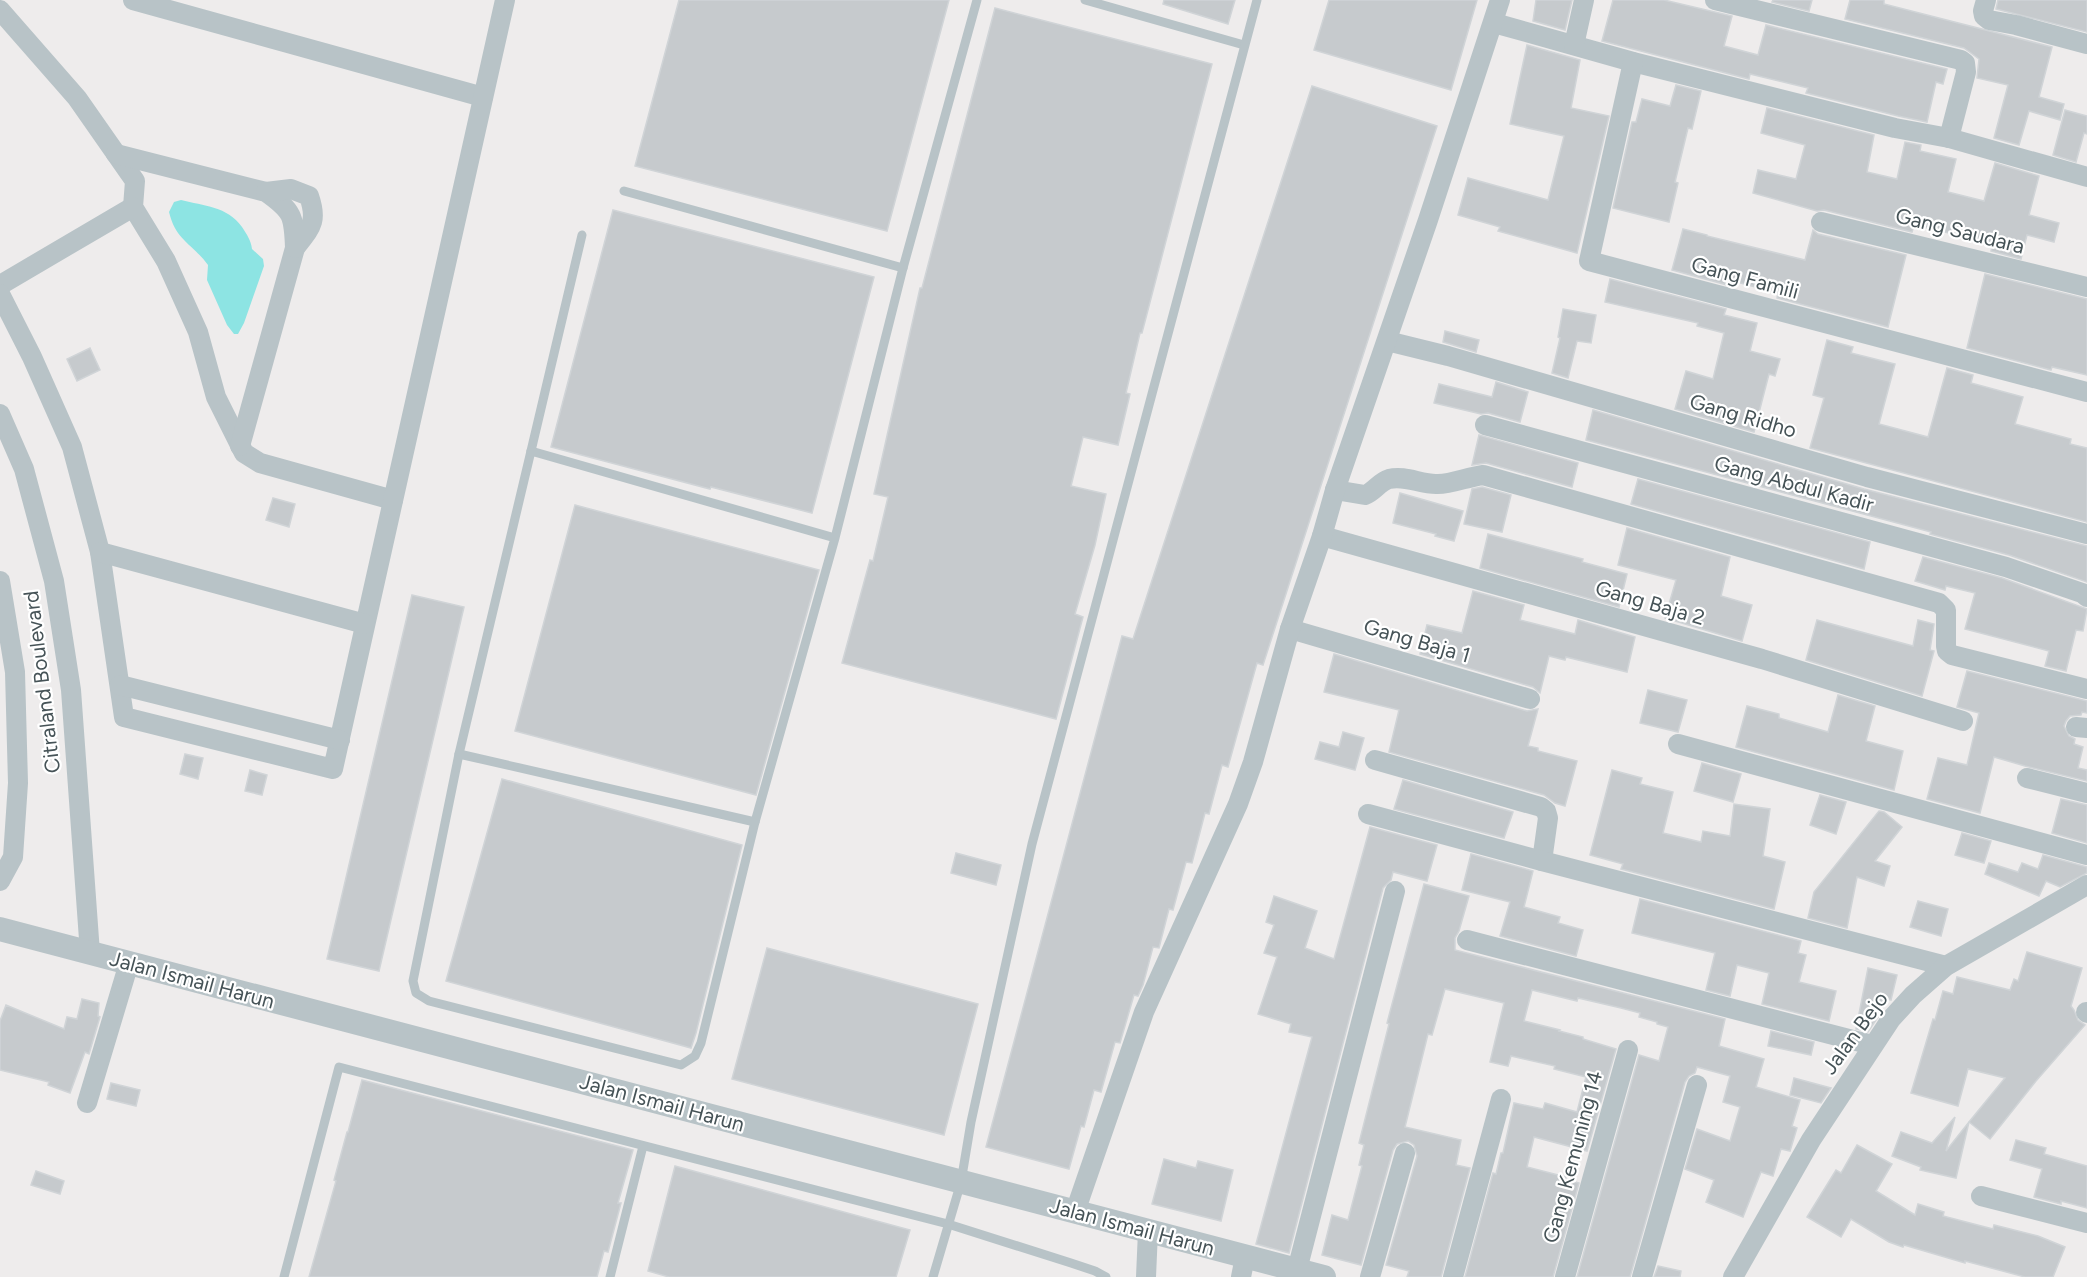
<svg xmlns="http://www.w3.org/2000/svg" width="2087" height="1277" font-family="Figtree,sans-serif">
<rect width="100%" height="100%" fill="#eeecec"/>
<path fill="#8de4e3" d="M 181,200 C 204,206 227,206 242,227 C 247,235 251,240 252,249 L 263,259 L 264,266 L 244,323 L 238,334 L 234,334 L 227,325 L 207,280 L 208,265 C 192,243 176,241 169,212 L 174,202 Z"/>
<g fill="#c6cacd" stroke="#d0d4d7" stroke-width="1.5">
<path d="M 679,0 L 949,0 L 887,231 L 635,166 Z"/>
<path d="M 1164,0 L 1235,0 L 1228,24 L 1163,4 Z"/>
<path d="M 1329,0 L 1477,0 L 1451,90 L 1314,50 Z"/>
<path d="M 1536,0 L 1572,0 L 1565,30 L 1533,21 Z"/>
<path d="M 1613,0 L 1664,0 L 1732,16 L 1724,46 L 1758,55 L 1766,25 L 1947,69 L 1943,84 L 1936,82 L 1927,122 L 1898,116 L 1806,93 L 1808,88 L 1750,74 L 1749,79 L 1602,41 Z"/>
<path d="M 1773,0 L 1812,0 L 1809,11 L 1772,2 Z"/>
<path d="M 1850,0 L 1884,0 L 1884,4 L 2052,47 L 2039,97 L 2064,104 L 2060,120 L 2029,111 L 2019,145 L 1994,138 L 2008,85 L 1977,78 L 1979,59 L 1964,48 L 1845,19 Z"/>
<path d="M 1998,0 L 2087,0 L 2087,32 L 1996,9 Z"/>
<path d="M 995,8 L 1212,64 L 1142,333 L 1140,333 L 1126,393 L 1130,394 L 1118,445 L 1083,437 L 1071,486 L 1106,494 L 1095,545 L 1075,614 L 1083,617 L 1056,719 L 842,663 L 870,560 L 873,561 L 888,497 L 874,494 L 920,288 L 922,288 Z"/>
<path d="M 1527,45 L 1580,60 L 1571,108 L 1609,116 L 1577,253 L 1498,231 L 1500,227 L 1458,215 L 1468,178 L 1548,200 L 1564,136 L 1510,124 Z"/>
<path d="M 1676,85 L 1701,91 L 1692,129 L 1688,128 L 1675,182 L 1678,183 L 1669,222 L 1613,208 L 1632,122 L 1636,122 L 1642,99 L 1670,106 Z"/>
<path d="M 1312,86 L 1437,126 L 1263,665 L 1257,663 L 1228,767 L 1222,765 L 1209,814 L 1205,813 L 1192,863 L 1186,862 L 1173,910 L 1169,909 L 1159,948 L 1153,947 L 1143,985 L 1138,996 L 1134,995 L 1120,1043 L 1115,1042 L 1101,1092 L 1094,1090 L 1084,1127 L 1081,1126 L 1069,1169 L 986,1147 L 1122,636 L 1133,639 Z"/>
<path d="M 1767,108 L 1874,135 L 1867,172 L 1897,179 L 1905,142 L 1921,145 L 1920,151 L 1956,159 L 1948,192 L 1984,201 L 1995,163 L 2039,176 L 2029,215 L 2059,223 L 2054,242 L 2027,235 L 2021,259 L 1991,251 L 1993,243 L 1914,225 L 1912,232 L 1824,210 L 1817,211 L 1753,193 L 1758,170 L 1796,179 L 1805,145 L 1761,133 Z"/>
<path d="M 2065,110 L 2087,116 L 2087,134 L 2084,133 L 2076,162 L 2053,155 Z"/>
<path d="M 613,210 L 874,277 L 812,513 L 711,487 L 710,489 L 551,447 Z"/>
<path d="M 1683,229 L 1707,235 L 1707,236 L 1805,260 L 1813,230 L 1818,234 L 1906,255 L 1888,327 L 1777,298 L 1778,293 L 1733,281 L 1731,286 L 1672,270 Z"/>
<path d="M 1985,274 L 2087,299 L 2087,375 L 2052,367 L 2051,370 L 1967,348 Z"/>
<path d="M 1610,279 L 1726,309 L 1724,315 L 1757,323 L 1750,351 L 1780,359 L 1775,376 L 1769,374 L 1754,432 L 1675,409 L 1686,371 L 1713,379 L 1724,333 L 1697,326 L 1698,323 L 1605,302 Z"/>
<path d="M 1563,309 L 1596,315 L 1591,343 L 1577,341 L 1568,378 L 1552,373 L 1560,338 L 1558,337 Z"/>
<path d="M 1445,331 L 1479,340 L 1476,352 L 1443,342 Z"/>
<path d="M 1827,340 L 1853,347 L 1851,353 L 1895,364 L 1879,424 L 1928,437 L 1947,368 L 1973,375 L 1971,383 L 2023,397 L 2015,424 L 2071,439 L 2070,444 L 2087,448 L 2087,522 L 1810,448 L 1824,398 L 1813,395 Z"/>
<path d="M 90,348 L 100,370 L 77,381 L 67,359 Z"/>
<path d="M 1496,382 L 1528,392 L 1520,422 L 1488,413 L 1481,414 L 1434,403 L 1439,384 L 1492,397 Z"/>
<path d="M 1593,410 L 1864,489 L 2087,546 L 2087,582 L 2009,555 L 1930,534 L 1931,532 L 1586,440 Z"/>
<path d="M 1479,435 L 1578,463 L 1572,487 L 1486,463 L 1472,465 Z"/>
<path d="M 1638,479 L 1870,542 L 1864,569 L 1631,504 Z"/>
<path d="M 1482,487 L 1511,495 L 1502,532 L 1464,524 L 1472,489 Z"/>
<path d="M 1400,493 L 1463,511 L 1454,541 L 1435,536 L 1436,534 L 1393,523 Z"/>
<path d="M 273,498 L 295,504 L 289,527 L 266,520 Z"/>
<path d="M 575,505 L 819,570 L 756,795 L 515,731 Z"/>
<path d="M 1627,528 L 1730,557 L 1721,596 L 1752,605 L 1742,641 L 1665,618 L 1676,580 L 1618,565 Z"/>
<path d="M 1488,534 L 1583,559 L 1582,562 L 1627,574 L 1619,607 L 1480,568 Z"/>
<path d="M 1923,557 L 2002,578 L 2087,609 L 2083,631 L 2076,630 L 2066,671 L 2045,666 L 2049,651 L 1965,629 L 1975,593 L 1946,586 L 1945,590 L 1915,581 Z"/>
<path d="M 1473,591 L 1524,605 L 1520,620 L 1575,634 L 1578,620 L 1635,637 L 1627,672 L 1566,657 L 1565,660 L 1549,656 L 1540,693 L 1533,687 L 1420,654 L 1427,625 L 1462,633 Z"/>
<path d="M 412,595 L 464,607 L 379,971 L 327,959 Z"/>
<path d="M 1817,620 L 1913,646 L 1918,620 L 1934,624 L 1930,650 L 1934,651 L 1922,696 L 1806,660 Z"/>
<path d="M 1334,654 L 1527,711 L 1538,709 L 1528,746 L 1538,748 L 1538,751 L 1577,761 L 1565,806 L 1555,803 L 1544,795 L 1389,752 L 1399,710 L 1324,692 Z"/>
<path d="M 1967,671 L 2087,701 L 2087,713 L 2082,712 L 2081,715 L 2070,716 L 2066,721 L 2064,726 L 2069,736 L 2075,739 L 2074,744 L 2083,747 L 2078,768 L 2087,770 L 2087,781 L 2025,766 L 1994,757 L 1980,813 L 1927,799 L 1938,758 L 1967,765 L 1979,713 L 1957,707 Z"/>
<path d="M 1648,690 L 1687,700 L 1678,732 L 1640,723 Z"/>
<path d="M 1838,695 L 1875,706 L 1866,741 L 1903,751 L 1894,790 L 1736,747 L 1747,706 L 1779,714 L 1779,718 L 1828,732 Z"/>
<path d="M 1343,732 L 1364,738 L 1355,770 L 1315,759 L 1320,742 L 1339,747 Z"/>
<path d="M 185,754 L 203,758 L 198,779 L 180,774 Z"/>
<path d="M 1702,763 L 1741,774 L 1733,802 L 1694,791 Z"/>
<path d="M 250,770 L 267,775 L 262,795 L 245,791 Z"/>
<path d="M 1612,770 L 1642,778 L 1640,784 L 1673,792 L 1663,833 L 1701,842 L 1703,831 L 1730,836 L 1734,804 L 1770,809 L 1763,856 L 1785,862 L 1774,909 L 1621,869 L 1623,864 L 1590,855 Z"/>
<path d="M 502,779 L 742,845 L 696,1033 L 691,1048 L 446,981 Z"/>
<path d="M 1403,780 L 1513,812 L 1504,838 L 1394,809 Z"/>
<path d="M 1820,795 L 1846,802 L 1836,834 L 1810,825 Z"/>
<path d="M 2061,799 L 2087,805 L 2087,843 L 2052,833 Z"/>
<path d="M 1879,811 L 1884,812 L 1902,827 L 1875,861 L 1890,866 L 1884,886 L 1857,877 L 1847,928 L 1808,918 L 1814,892 Z"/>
<path d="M 1370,827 L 1437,845 L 1427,881 L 1393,872 L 1391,880 L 1383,888 L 1289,1253 L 1256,1244 L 1312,1037 L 1289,1032 L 1291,1024 L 1258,1014 L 1277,957 L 1264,953 L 1274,925 L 1266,922 L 1274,896 L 1317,911 L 1305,948 L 1334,959 Z"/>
<path d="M 1962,833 L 1991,841 L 1984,863 L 1955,855 Z"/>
<path d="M 956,853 L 1001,865 L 996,885 L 951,873 Z"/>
<path d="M 1471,854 L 1533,871 L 1524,907 L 1560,917 L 1558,923 L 1583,930 L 1576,956 L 1500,936 L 1510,902 L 1462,890 Z"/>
<path d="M 2043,855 L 2087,867 L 2087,873 L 2060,887 L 2046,881 L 2039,896 L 1985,874 L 1989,863 L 2018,872 L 2022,863 L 2038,869 Z"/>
<path d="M 1424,884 L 1469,896 L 1459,931 L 1455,938 L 1455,950 L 1725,1019 L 1719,1046 L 1764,1059 L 1756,1087 L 1800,1100 L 1792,1126 L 1797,1128 L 1790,1151 L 1781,1149 L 1773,1176 L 1761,1172 L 1743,1217 L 1706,1202 L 1714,1180 L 1685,1169 L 1697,1129 L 1730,1141 L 1740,1107 L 1723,1102 L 1730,1076 L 1697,1067 L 1695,1073 L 1689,1076 L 1685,1082 L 1630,1277 L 1577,1277 L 1639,1055 L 1659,1061 L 1668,1027 L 1657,1024 L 1657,1022 L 1639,1017 L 1640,1013 L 1621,1008 L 1578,998 L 1577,1001 L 1532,990 L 1524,1021 L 1560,1030 L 1559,1031 L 1583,1037 L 1583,1039 L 1616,1049 L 1587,1151 L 1534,1137 L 1527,1167 L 1566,1177 L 1565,1179 L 1579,1183 L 1553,1277 L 1465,1277 L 1493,1173 L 1496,1174 L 1501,1153 L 1503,1153 L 1514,1103 L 1543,1109 L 1545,1103 L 1577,1112 L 1586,1077 L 1554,1069 L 1555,1066 L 1511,1056 L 1508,1066 L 1490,1062 L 1504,1003 L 1445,989 L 1432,1035 L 1428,1034 L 1405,1127 L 1461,1140 L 1456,1165 L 1470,1168 L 1441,1277 L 1407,1277 L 1409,1271 L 1386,1265 L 1417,1156 L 1414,1145 L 1408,1141 L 1397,1144 L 1393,1150 L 1361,1265 L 1322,1255 L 1332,1215 L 1348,1220 L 1362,1166 L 1359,1165 L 1364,1145 L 1359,1143 L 1389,1024 L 1387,1023 Z"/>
<path d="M 1640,899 L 1801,941 L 1798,953 L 1806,955 L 1799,982 L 1836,991 L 1829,1021 L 1762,1004 L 1769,973 L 1737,965 L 1730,996 L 1706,990 L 1715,953 L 1632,933 Z"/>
<path d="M 1918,901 L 1948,909 L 1941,936 L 1910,927 Z"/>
<path d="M 767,948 L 978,1004 L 944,1135 L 732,1079 Z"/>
<path d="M 2027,952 L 2082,968 L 2071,1006 L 2074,1010 L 2078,1020 L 2085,1025 L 2036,1081 L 1990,1139 L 1969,1122 L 2005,1078 L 1968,1069 L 1958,1106 L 1911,1093 L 1933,1019 L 1935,1020 L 1943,991 L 1953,994 L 1957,977 L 2010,990 L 2014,979 L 2018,981 Z"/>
<path d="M 1868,968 L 1897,975 L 1891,1000 L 1884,998 L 1882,1011 L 1868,1032 L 1856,1029 Z"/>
<path d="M 82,999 L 99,1003 L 98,1016 L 100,1017 L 89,1054 L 85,1052 L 70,1093 L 48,1085 L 49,1082 L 0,1070 L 0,1021 L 6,1005 L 64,1029 L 67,1017 L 77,1019 Z"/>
<path d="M 1771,1031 L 1814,1042 L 1811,1055 L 1768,1046 Z"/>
<path d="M 1794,1078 L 1831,1088 L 1821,1103 L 1790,1095 Z"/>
<path d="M 362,1080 L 633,1150 L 618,1203 L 621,1203 L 608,1252 L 604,1251 L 597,1277 L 309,1277 L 336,1181 L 334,1180 L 347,1132 L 348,1132 Z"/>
<path d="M 111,1083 L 140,1090 L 136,1106 L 107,1099 Z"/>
<path d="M 1955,1117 L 1946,1151 L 1969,1122 L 1956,1178 L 1920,1170 L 1921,1167 L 1892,1156 L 1901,1132 L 1932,1143 Z"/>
<path d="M 2016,1140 L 2046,1148 L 2044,1154 L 2087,1166 L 2087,1208 L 2061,1201 L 2061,1204 L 2034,1197 L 2042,1169 L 2010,1160 Z"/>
<path d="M 1857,1145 L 1892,1164 L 1876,1191 L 1915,1215 L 1918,1204 L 1944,1212 L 1943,1216 L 1993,1229 L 1994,1225 L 2038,1236 L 2065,1247 L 2053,1277 L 2025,1277 L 1965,1261 L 1965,1263 L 1904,1245 L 1903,1247 L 1889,1242 L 1851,1219 L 1841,1237 L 1807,1217 L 1836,1170 L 1841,1173 Z"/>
<path d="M 1164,1159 L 1196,1168 L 1198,1161 L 1233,1170 L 1221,1221 L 1152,1204 Z"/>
<path d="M 675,1166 L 910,1230 L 896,1277 L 669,1277 L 648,1271 Z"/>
<path d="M 36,1171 L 64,1181 L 60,1194 L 31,1185 Z"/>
<path d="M 1658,1266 L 1681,1271 L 1680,1277 L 1654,1277 Z"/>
</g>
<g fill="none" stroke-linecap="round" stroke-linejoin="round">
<g stroke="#b8c3c7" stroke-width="9">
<path d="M 1085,0 L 1244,45"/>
<path d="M 624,191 L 903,268"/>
<path d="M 531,451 L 582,235"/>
<path d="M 835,538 L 531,451 L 459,754 L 413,981 L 416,993 L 429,1001 L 681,1065 L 695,1056 L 701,1043 L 755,822 L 835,538 L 903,268 L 977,0"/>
<path d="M 459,754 L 755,822"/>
<path d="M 284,1277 L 339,1067 L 948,1224 L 1071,1263 L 1095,1271 L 1106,1277"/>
<path d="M 610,1277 L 643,1146"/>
<path d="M 933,1277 L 961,1182 L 971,1122 L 1032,844 L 1257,0"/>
</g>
<g stroke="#b8c3c7" stroke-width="20">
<path d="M 133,0 L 483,97"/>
<path d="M 1715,0 L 1961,60 L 1965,63 L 1966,72 L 1949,138"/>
<path d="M 1986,0 L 1983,11 L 1984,16 L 1989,20 L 2016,25 L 2087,44"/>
<path d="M 0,10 L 77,98 L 135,181 L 133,207 L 166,261 L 198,332 L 216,397 L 244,453 L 260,463 L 393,500"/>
<path d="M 1494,23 L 1633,62 L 1895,128 L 1949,138 L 2087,177"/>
<path d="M 1574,45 L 1584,0"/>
<path d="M 1633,62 L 1589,261 L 2087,392"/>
<path d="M 116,154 L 266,192 C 293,211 294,216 295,248 L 240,446"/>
<path d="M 266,192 L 291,189 L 309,196 C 318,222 311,227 295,248"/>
<path d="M 1821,222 L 2087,287"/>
<path d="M 0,285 L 133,207"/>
<path d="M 0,294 L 32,357 L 72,447 L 100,552 L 124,717 L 333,769 L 505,0"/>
<path d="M 1387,341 L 1448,356 L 1867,477 L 2087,534"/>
<path d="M 0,414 L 24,469 L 54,581 L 71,690 L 90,953"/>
<path d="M 1485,425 L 2006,567 L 2082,593 L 2087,597"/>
<path d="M 1335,490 L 1365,495 C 1374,492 1379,482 1389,479 C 1405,475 1420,484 1436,484 C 1450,485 1467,477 1483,475 L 1939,603 L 1946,610 L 1946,646 L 1947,651 L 1952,655 L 2087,689"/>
<path d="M 1322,536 L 1762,659 L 1963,721"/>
<path d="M 100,552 L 365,624"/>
<path d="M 0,581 L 15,672 L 18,783 L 13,857 L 0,881"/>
<path d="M 1290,629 L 1530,699"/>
<path d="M 120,685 L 340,740"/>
<path d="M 2076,727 L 2087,728"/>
<path d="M 1678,744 L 2087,855"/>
<path d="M 1375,760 L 1541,807 L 1546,811 L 1548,818 L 1542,861"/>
<path d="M 2027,778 L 2087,793"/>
<path d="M 1368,814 L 1542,861 L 1946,966"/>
<path d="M 1467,940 L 1872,1045"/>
<path d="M 2086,1012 L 2087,1013"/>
<path d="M 87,1103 L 129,963"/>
<path d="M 1981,1196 L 2087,1223"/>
<path d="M 1075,1212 L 1144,1012 L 1238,804 L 1253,762 L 1290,629 L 1322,536 L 1335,490 L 1428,220 L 1500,0"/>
<path d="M 1297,1270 L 1395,891"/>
<path d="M 1146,1277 L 1148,1231"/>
<path d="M 1241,1277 L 1245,1257"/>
<path d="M 1370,1277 L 1405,1153"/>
<path d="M 1453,1277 L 1501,1099"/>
<path d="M 1565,1277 L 1628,1050"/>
<path d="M 1642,1277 L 1697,1085"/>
<path d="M 1733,1277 L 1811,1140 L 1891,1019 L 1913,995 L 1946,966 L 2087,885"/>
</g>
<path stroke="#b8c3c7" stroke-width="24" d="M 0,929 L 1324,1277"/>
</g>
<g text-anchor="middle" stroke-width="4.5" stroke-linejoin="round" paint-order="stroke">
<g font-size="21" fill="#465357" stroke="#fff">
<text transform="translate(1960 231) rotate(14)" y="7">Gang Saudara</text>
<text transform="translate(1745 278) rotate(15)" y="7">Gang Famili</text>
<text transform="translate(1743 416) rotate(16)" y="7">Gang Ridho</text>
<text transform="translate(1794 484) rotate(15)" y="7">Gang Abdul Kadir</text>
<text transform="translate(1650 603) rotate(16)" y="7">Gang Baja 2</text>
<text transform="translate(1417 641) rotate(16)" y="7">Gang Baja 1</text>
<text transform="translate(42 682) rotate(-97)" y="7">Citraland Boulevard</text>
<text transform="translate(192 980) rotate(15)" y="7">Jalan Ismail Harun</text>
<text transform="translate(1855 1033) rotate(-54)" y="7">Jalan Bejo</text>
<text transform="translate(662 1103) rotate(15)" y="7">Jalan Ismail Harun</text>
<text transform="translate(1573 1157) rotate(-75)" y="7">Gang Kemuning 14</text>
<text transform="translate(1132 1227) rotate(15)" y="7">Jalan Ismail Harun</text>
</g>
</g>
</svg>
